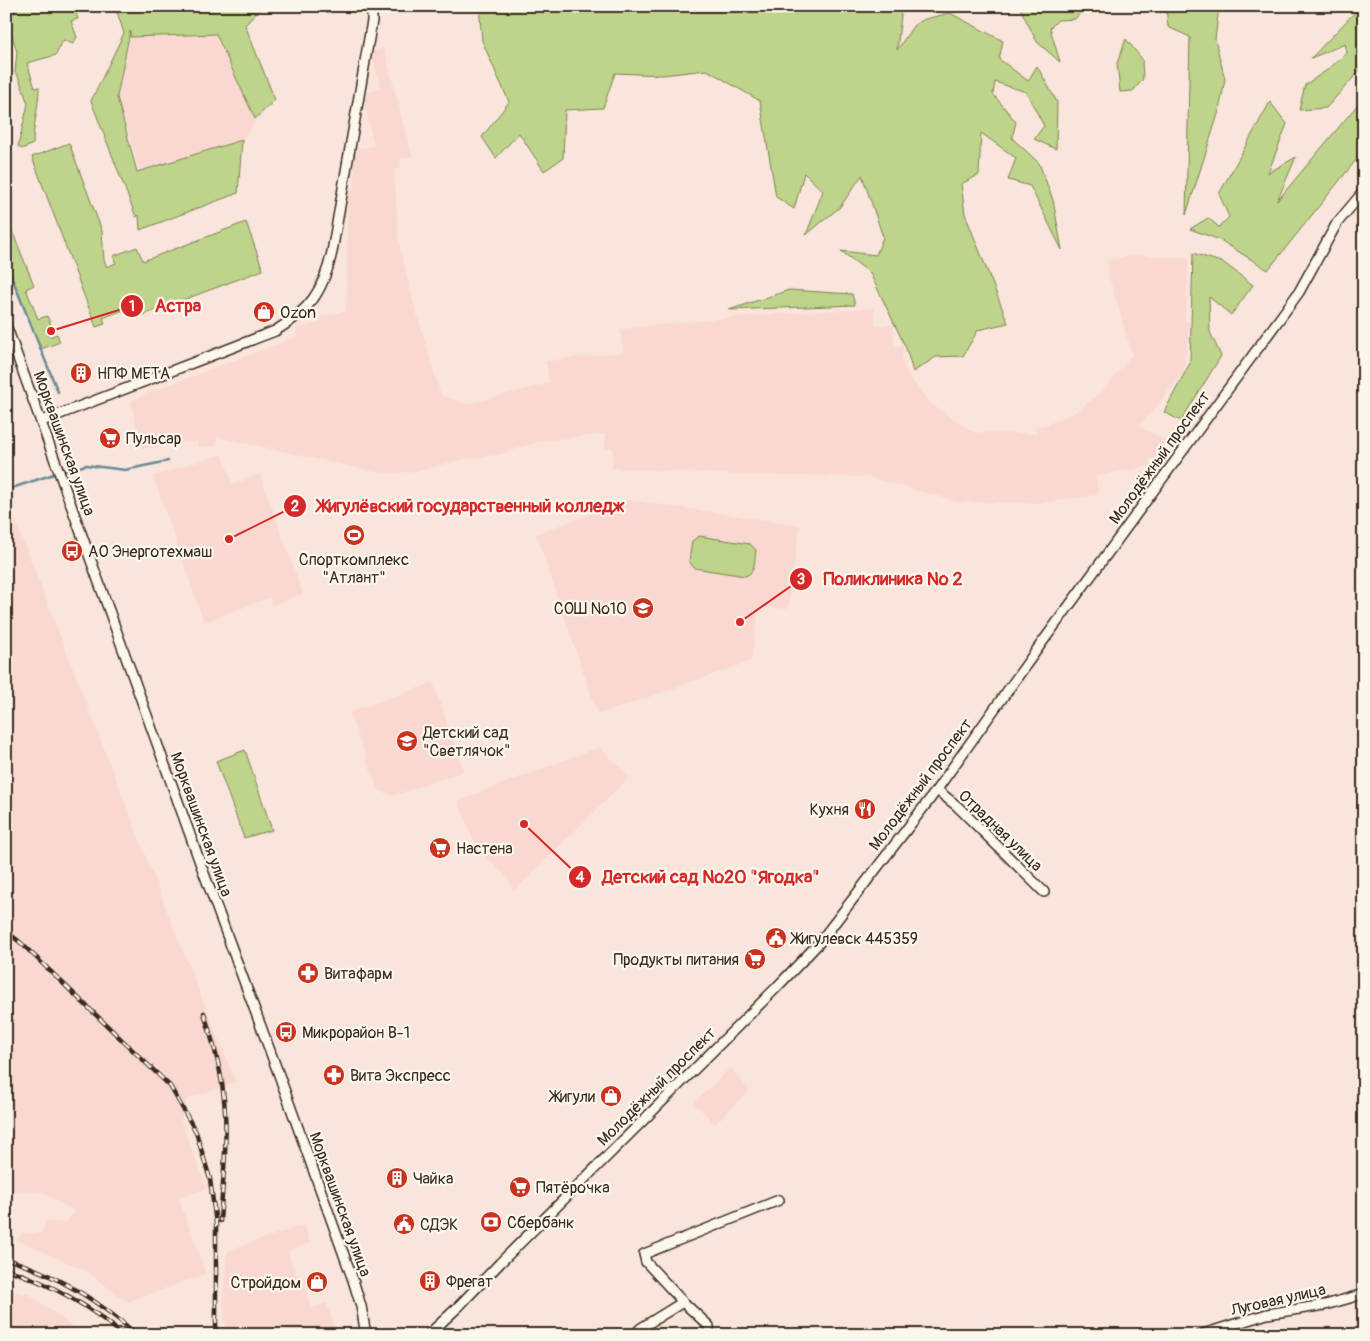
<svg xmlns="http://www.w3.org/2000/svg" width="1370" height="1341" font-family="Pangolin,sans-serif">
<rect width="100%" height="100%" fill="#fae5dc"/>
<filter id="ink" filterUnits="userSpaceOnUse"><feTurbulence type="fractalNoise" baseFrequency=".02" numOctaves="2"/><feDisplacementMap in="SourceGraphic" scale="10" xChannelSelector="R" yChannelSelector="G"/><feConvolveMatrix kernelMatrix="1 2 1 2 8 2 1 2 1" color-interpolation-filters="sRGB"/></filter>
<g filter="url(#ink)">
<g fill="#f9d8d1">
<path d="M 216,34 L 255,119 L 250,131 L 242,140 L 140,172 L 118,97 L 130,37 Z"/>
<path d="M 384,48 L 412,157 L 400,159 L 401,168 L 394,170 L 399,243 L 412,297 L 441,395 L 468,404 L 549,383 L 546,361 L 623,352 L 620,329 L 745,316 L 874,308 L 875,326 L 893,325 L 894,346 L 903,346 L 902,361 L 909,377 L 931,404 L 973,432 L 1036,434 L 1035,427 L 1046,425 L 1074,413 L 1105,389 L 1132,354 L 1109,277 L 1107,260 L 1138,255 L 1189,258 L 1185,321 L 1190,322 L 1183,373 L 1153,411 L 1139,426 L 1168,442 L 1155,459 L 1149,458 L 1150,466 L 1096,476 L 1098,495 L 1038,503 L 959,502 L 869,477 L 742,475 L 612,468 L 613,448 L 605,448 L 605,434 L 541,441 L 498,455 L 459,460 L 419,471 L 384,474 L 217,437 L 217,446 L 197,447 L 197,441 L 141,449 L 131,401 L 147,393 L 297,337 L 296,329 L 321,322 L 320,317 L 346,311 L 348,189 L 354,188 L 354,149 L 374,146 L 362,94 L 381,89 L 371,51 Z"/>
<path d="M 222,454 L 233,484 L 260,474 L 303,594 L 272,605 L 269,598 L 204,622 L 153,476 Z"/>
<path d="M 628,500 L 800,525 L 788,609 L 760,606 L 751,661 L 598,715 L 536,534 Z"/>
<path d="M 14,517 L 173,926 L 236,1082 L 187,1099 L 181,1121 L 207,1188 L 179,1198 L 206,1274 L 127,1302 L 86,1271 L 17,1240 L 22,1233 L 41,1233 L 46,1221 L 65,1223 L 75,1211 L 41,1192 L 6,1190 L 6,519 Z"/>
<path d="M 433,683 L 464,771 L 393,796 L 378,790 L 349,712 Z"/>
<path d="M 599,747 L 630,777 L 514,891 L 507,877 L 476,847 L 458,801 Z"/>
<path d="M 730,1068 L 750,1090 L 715,1124 L 694,1103 Z"/>
<path d="M 304,1225 L 310,1243 L 288,1251 L 296,1275 L 301,1274 L 311,1308 L 327,1303 L 337,1335 L 226,1335 L 223,1299 L 227,1252 L 234,1248 Z"/>
<path d="M 6,1289 L 31,1295 L 83,1335 L 6,1335 Z"/>
</g>
<g fill="#bed48a" stroke="#7c7f54">
<path d="M 17,6 L 74,6 L 78,19 L 71,21 L 77,37 L 73,44 L 63,40 L 56,55 L 27,63 L 35,88 L 39,87 C 39,106 33,125 33,144 L 22,149 L 18,146 L 28,104 L 19,78 L 15,72 L 17,52 L 8,22 L 12,19 Z"/>
<path d="M 115,6 L 263,6 L 245,25 L 275,100 L 255,119 L 216,34 L 130,37 L 130,31 L 117,97 L 137,172 L 242,140 L 238,193 L 140,230 L 139,215 L 136,217 L 91,101 L 124,33 Z"/>
<path d="M 479,6 L 896,6 L 901,15 L 897,50 L 914,25 L 925,19 L 950,13 L 1003,41 L 999,59 L 1028,81 L 1037,66 L 1057,102 L 1056,149 L 1034,139 L 1044,126 L 1026,92 L 995,82 L 993,94 L 1016,122 L 1012,138 L 1039,163 L 1053,200 L 1062,250 L 1030,186 L 1008,180 L 1016,158 L 981,133 L 979,175 L 961,184 L 965,214 L 1008,323 L 978,330 L 963,356 L 936,357 L 913,372 L 906,348 L 870,273 L 841,251 L 876,255 L 883,237 L 862,175 L 840,207 L 806,235 L 823,191 L 804,173 L 794,209 L 776,197 L 760,101 L 707,70 L 662,75 L 615,73 L 603,108 L 565,110 L 563,158 L 544,171 L 519,133 L 496,158 L 482,137 L 509,102 L 482,41 Z"/>
<path d="M 1019,6 L 1086,6 L 1075,19 L 1058,20 L 1050,28 L 1060,62 L 1037,42 Z"/>
<path d="M 1166,6 L 1219,6 L 1215,40 L 1225,79 L 1219,111 L 1186,215 L 1190,37 L 1168,27 Z"/>
<path d="M 1361,6 L 1364,6 L 1364,45 L 1362,45 L 1363,67 L 1326,108 L 1299,110 L 1305,85 L 1327,70 L 1347,53 L 1345,44 L 1311,58 Z"/>
<path d="M 1126,39 L 1142,59 L 1143,79 L 1133,91 L 1120,92 L 1117,63 Z"/>
<path d="M 1364,97 L 1364,150 L 1268,270 L 1220,240 L 1190,229 L 1208,218 L 1219,227 L 1229,217 L 1219,194 L 1270,102 L 1287,124 L 1268,173 L 1296,157 L 1277,201 Z"/>
<path d="M 69,143 L 102,231 L 104,260 L 107,267 L 116,263 L 113,256 L 137,247 L 143,261 L 246,222 L 263,270 L 135,318 L 131,307 L 103,318 L 105,324 L 96,327 L 32,157 Z"/>
<path d="M 6,216 L 34,285 L 26,289 L 38,319 L 47,316 L 51,325 L 45,328 L 49,337 L 57,334 L 60,342 L 41,349 L 6,263 Z"/>
<path d="M 1193,253 L 1224,263 L 1253,285 L 1231,315 L 1209,297 L 1210,332 L 1221,356 L 1181,421 L 1164,412 L 1190,363 Z"/>
<path d="M 789,290 L 852,294 L 855,305 L 729,310 Z"/>
<path d="M 699,536 L 750,544 L 756,550 C 754,560 756,573 745,576 L 694,568 L 689,561 L 692,541 Z"/>
<path d="M 245,750 L 272,830 L 244,838 L 216,761 Z"/>
</g>
<g fill="none" stroke-linecap="round" stroke-linejoin="round">
<g stroke="#698b97" stroke-width="2.5">
<path d="M 6,263 L 58,392"/>
<path d="M 62,472 L 86,465 L 125,470 L 168,461"/>
<path d="M 6,490 L 57,473"/>
</g>
<g stroke="#3b2a1e" stroke-width="12">
<g id="minor">
<path d="M 6,325 L 202,868 L 279,1075 L 353,1280 L 361,1306 L 366,1335"/>
<path d="M 42,421 L 275,331 C 310,310 323,292 332,252 L 372,21 L 372,6"/>
<path d="M 937,790 L 957,806 L 1044,892"/>
<path d="M 428,1335 L 458,1307 L 500,1263 L 776,988 L 819,943 L 930,799 L 1041,644 L 1286,310 L 1299,292 L 1337,223 L 1364,191"/>
<path d="M 634,1335 L 641,1328 L 683,1302"/>
<path d="M 709,1335 L 709,1326 L 683,1302 L 646,1262 L 644,1254 L 779,1200"/>
<path d="M 1200,1335 L 1267,1314 L 1325,1305 L 1364,1294"/>
</g>
</g>
<use href="#minor" stroke="#fbf7ec" stroke-width="9"/>
<g stroke="#3b2a1e" stroke-width="4.5">
<g id="rail">
<path d="M 6,931 L 21,943 L 170,1086 L 196,1132 L 210,1179 L 216,1224 L 216,1335"/>
<path d="M 204,1013 C 212,1039 220,1065 223,1091 C 229,1134 223,1179 220,1221"/>
<path d="M 6,1259 C 56,1274 99,1301 137,1335"/>
<path d="M 6,1269 C 49,1283 89,1305 123,1335"/>
</g>
</g>
<use href="#rail" stroke="#fbf7ec" stroke-width="2.5" stroke-dasharray="8" stroke-linecap="butt"/>
</g>
</g>
<defs>
<g id="shop-disc" transform="scale(1.125)"><circle r="9.5" fill="#c8321e" stroke="#fbf7ec"/><path d="M-5-2.5h2.3a2.7 3.5 0 0 1 5.4 0H5L5.5 6h-11ZM-1.5-2.5h3a1.5 2.3 0 0 0-3 0Z" fill="#fff"/></g>
<g id="building-disc" transform="scale(1.125)"><circle r="9.5" fill="#c8321e" stroke="#fbf7ec"/><path d="M-4-6H4V6H1V3H-1V6H-4ZM-2.5-4.3h1.7v1.8h-1.7ZM.8-4.3h1.7v1.8H.8ZM-2.5-1h1.7V.8h-1.7ZM.8-1h1.7V.8H.8Z" fill="#fff"/></g>
<g id="supermarket-disc" transform="scale(1.125)"><circle r="9.5" fill="#c8321e" stroke="#fbf7ec"/><path d="M-6-5.5h2.5l.6 2H6L4.5 2H-2.5L-4.4-4H-6ZM-1.5 3.2a1.3 1.3 0 1 0 .1 0ZM3 3.2a1.3 1.3 0 1 0 .1 0Z" fill="#fff"/></g>
<g id="stadium-disc" transform="scale(1.125)"><circle r="9.5" fill="#c8321e" stroke="#fbf7ec"/><path d="M0-5a6.5 5 0 1 0 0 10a6.5 5 0 1 0 0-10ZM-3.5-1.8h7v3.6h-7Z" fill="#fff"/></g>
<g id="bus-disc" transform="scale(1.125)"><circle r="9.5" fill="#c8321e" stroke="#fbf7ec"/><path d="M-5-6H5V4H4V6H2V4H-2V6H-4V4H-5ZM-3.5-4V0h7V-4ZM-3.5 1.2v1.5H-2V1.2ZM2 1.2v1.5H3.5V1.2Z" fill="#fff"/></g>
<g id="school-disc" transform="scale(1.125)"><circle r="9.5" fill="#c8321e" stroke="#fbf7ec"/><path d="M0-5L7-2L0 1L-7-2ZM-4 1L0 2.5L4 1V4Q0 6-4 4Z" fill="#fff"/></g>
<g id="restaurant-disc" transform="scale(1.125)"><circle r="9.5" fill="#c8321e" stroke="#fbf7ec"/><path d="M-5-6h1v4h1v-4h1v4h1v-4h1v5L-1.5 .5V6h-2V.5L-5-1ZM5-6V6H3V1.5H1.5Q1.5-4 5-6Z" fill="#fff"/></g>
<g id="civic-disc" transform="scale(1.125)"><circle r="9.5" fill="#c8321e" stroke="#fbf7ec"/><path d="M-.6-6.5H3V-4.5H.6V-3L4-1V1h2V6H-6V1h2V-1L-.6-3ZM-1.2 2.5V6h2.4V2.5Z" fill="#fff"/></g>
<g id="pharmacy-disc" transform="scale(1.125)"><circle r="9.5" fill="#c8321e" stroke="#fbf7ec"/><path d="M-2-6h4v4h4v4h-4v4h-4v-4h-4v-4h4Z" fill="#fff"/></g>
<g id="bank-disc" transform="scale(1.125)"><circle r="9.5" fill="#c8321e" stroke="#fbf7ec"/><path d="M-6-4H6V4H-6ZM0-2.3a2.3 2.3 0 1 0 0 4.6a2.3 2.3 0 1 0 0-4.6Z" fill="#fff"/></g>
</defs>
<g fill-rule="evenodd">
<use href="#shop-disc" x="264" y="312"/>
<use href="#building-disc" x="81" y="373"/>
<use href="#supermarket-disc" x="110" y="438"/>
<use href="#stadium-disc" x="354" y="535"/>
<use href="#bus-disc" x="72" y="551"/>
<use href="#school-disc" x="643" y="608"/>
<use href="#school-disc" x="407" y="741"/>
<use href="#restaurant-disc" x="865" y="809"/>
<use href="#supermarket-disc" x="440" y="848"/>
<use href="#civic-disc" x="776" y="938"/>
<use href="#supermarket-disc" x="755" y="959"/>
<use href="#pharmacy-disc" x="308" y="973"/>
<use href="#bus-disc" x="286" y="1032"/>
<use href="#pharmacy-disc" x="334" y="1075"/>
<use href="#shop-disc" x="611" y="1096"/>
<use href="#building-disc" x="397" y="1178"/>
<use href="#supermarket-disc" x="520" y="1187"/>
<use href="#bank-disc" x="491" y="1222"/>
<use href="#civic-disc" x="404" y="1224"/>
<use href="#building-disc" x="430" y="1281"/>
<use href="#shop-disc" x="317" y="1282"/>
</g>
<g text-anchor="middle" stroke-width="4.5" stroke-linejoin="round" paint-order="stroke">
<g font-size="16" fill="#3b2a1e" stroke="#fbf7ec" text-anchor="start">
<text x="280" y="318">Ozon</text>
<text x="97" y="379">НПФ МЕТА</text>
<text x="126" y="444">Пульсар</text>
<text x="88" y="557">АО Энерготехмаш</text>
<text x="354" y="565" text-anchor="middle">Спорткомплекс<tspan x="354" dy="18">"Атлант"</tspan></text>
<text x="627" y="614" text-anchor="end">СОШ №10</text>
<text x="423" y="738">Детский сад<tspan x="423" dy="18">"Светлячок"</tspan></text>
<text x="849" y="815" text-anchor="end">Кухня</text>
<text x="456" y="854">Настена</text>
<text x="792" y="944">Жигулевск 445359</text>
<text x="739" y="965" text-anchor="end">Продукты питания</text>
<text x="324" y="979">Витафарм</text>
<text x="302" y="1038">Микрорайон В-1</text>
<text x="350" y="1081">Вита Экспресс</text>
<text x="595" y="1102" text-anchor="end">Жигули</text>
<text x="413" y="1184">Чайка</text>
<text x="536" y="1193">Пятёрочка</text>
<text x="507" y="1228">Сбербанк</text>
<text x="420" y="1230">СДЭК</text>
<text x="446" y="1287">Фрегат</text>
<text x="301" y="1288" text-anchor="end">Стройдом</text>
</g>
<g font-size="16" fill="#3b2a1e" stroke="#fbf7ec">
<text transform="translate(65 443) rotate(70)" y="6">Морквашинская улица</text>
<text transform="translate(1159 457) rotate(-54)" y="6">Молодёжный проспект</text>
<text transform="translate(920 784) rotate(-53)" y="6">Молодёжный проспект</text>
<text transform="translate(202 824) rotate(70)" y="6">Морквашинская улица</text>
<text transform="translate(1001 830) rotate(44)" y="6">Отрадная улица</text>
<text transform="translate(656 1086) rotate(-45)" y="6">Молодёжный проспект</text>
<text transform="translate(341 1204) rotate(70)" y="6">Морквашинская улица</text>
<text transform="translate(1278 1299) rotate(-13)" y="6">Луговая улица</text>
</g>
</g>
<path fill="none" stroke="#d62828" stroke-width="2" d="M51 331L132 306M229 539L295 506M740 622L801 579M524 824L580 877"/>
<g fill="#d62828" stroke="#fbf7ec" stroke-width="2">
<circle cx="51" cy="331" r="5"/>
<circle cx="229" cy="539" r="5"/>
<circle cx="740" cy="622" r="5"/>
<circle cx="524" cy="824" r="5"/>
<circle cx="132" cy="306" r="12"/>
<circle cx="295" cy="506" r="12"/>
<circle cx="801" cy="579" r="12"/>
<circle cx="580" cy="877" r="12"/>
</g>
<g font-size="15" text-anchor="middle" font-weight="bold" fill="#fff">
<text x="132" y="311">1</text>
<text x="295" y="511">2</text>
<text x="801" y="584">3</text>
<text x="580" y="882">4</text>
</g>
<g font-size="18" text-anchor="middle" font-weight="bold" fill="#d62828" stroke="#fbf7ec" stroke-width="4.5" stroke-linejoin="round" paint-order="stroke">
<text x="178" y="312">Астра</text>
<text x="471" y="512">Жигулёвский государственный колледж</text>
<text x="893" y="585">Поликлиника № 2</text>
<text x="711" y="883">Детский сад №20 "Ягодка"</text>
</g>
<rect width="1370" height="1341" fill="none" stroke="#fbf7ec" stroke-width="25"/>
<rect x="12" y="12" width="1345" height="1316" fill="none" stroke="#3b2a1e" stroke-width="2" filter="url(#ink)"/>
</svg>
